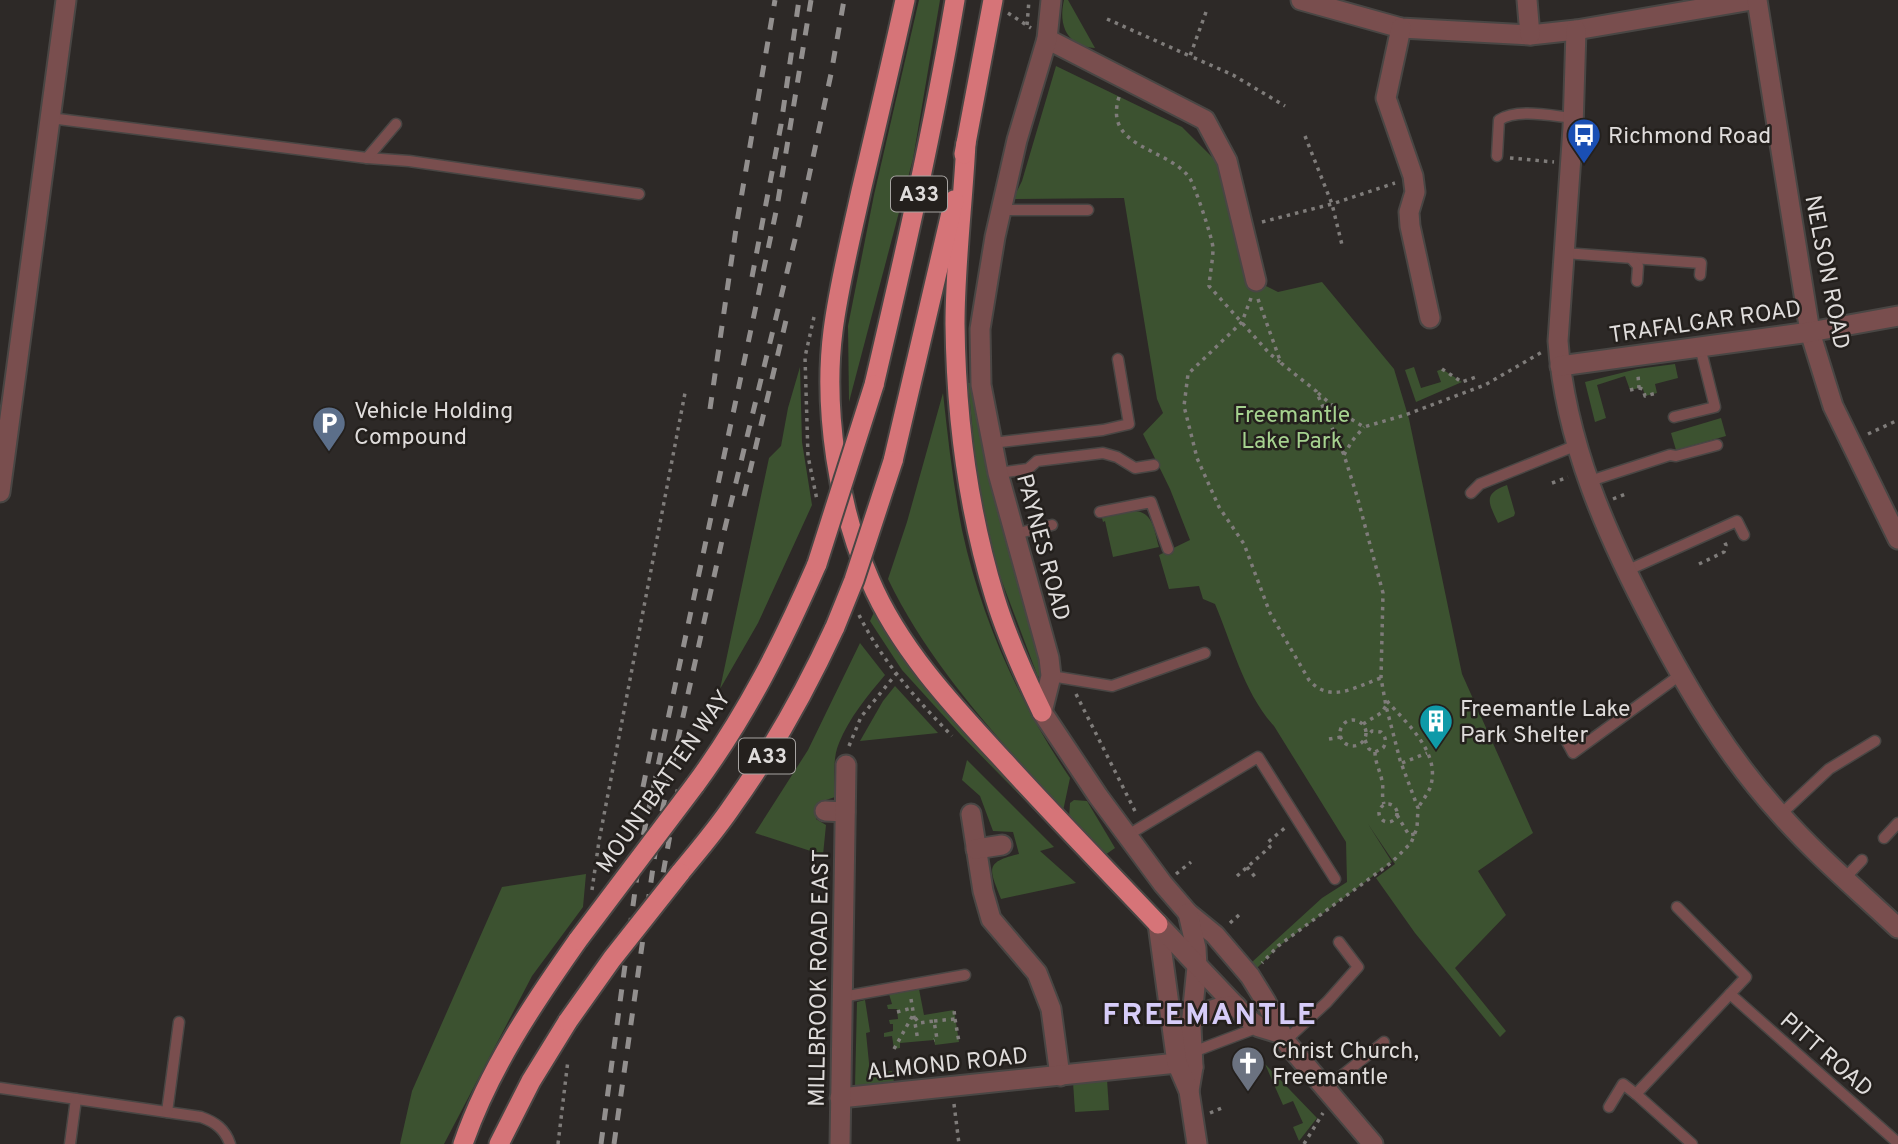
<svg xmlns="http://www.w3.org/2000/svg" width="1898" height="1144" font-family="Overpass,sans-serif">
<rect width="100%" height="100%" fill="#2d2927"/>
<g fill="#3c5230">
<path d="M 919,0 L 940,0 L 913,159 L 849,402 L 848,326 L 874,195 Z"/>
<path d="M 1064,0 L 1068,0 L 1095,48 C 1067,46 1058,26 1064,0 Z"/>
<path d="M 1056,66 L 1182,127 L 1218,163 L 1256,281 L 1278,292 L 1322,282 L 1394,369 L 1409,419 L 1462,674 L 1533,833 L 1478,871 L 1506,915 L 1455,968 L 1506,1031 L 1500,1037 L 1415,933 L 1376,878 L 1395,864 L 1368,824 L 1392,862 L 1279,946 L 1256,969 L 1252,962 L 1322,898 L 1347,882 L 1346,842 L 1274,726 C 1244,693 1232,644 1215,604 L 1203,599 L 1199,586 L 1169,589 L 1159,555 L 1190,540 L 1170,489 L 1143,434 L 1163,413 L 1157,399 L 1124,198 L 1013,199 L 1022,181 Z"/>
<path d="M 1675,364 L 1678,378 L 1655,384 L 1657,393 L 1645,396 L 1643,389 L 1639,388 L 1630,390 L 1625,376 L 1597,385 L 1606,418 L 1595,422 L 1585,382 L 1637,369 Z"/>
<path d="M 800,367 L 802,442 L 812,505 L 758,623 L 720,689 L 769,458 L 781,446 L 788,408 Z"/>
<path d="M 1414,367 L 1421,388 L 1441,382 L 1437,371 L 1442,369 L 1462,382 L 1416,402 L 1405,370 Z"/>
<path d="M 968,383 L 974,383 L 1045,674 L 1038,677 L 993,558 L 977,476 Z"/>
<path d="M 943,393 C 948,439 953,484 962,530 C 981,618 1019,703 1070,778 L 1063,811 C 999,739 930,666 888,579 L 907,522 Z"/>
<path d="M 1721,418 L 1726,436 L 1676,450 L 1671,433 Z"/>
<path d="M 1507,485 L 1515,513 L 1514,516 L 1498,523 C 1489,503 1482,494 1507,485 Z"/>
<path d="M 1132,511 C 1153,510 1154,530 1159,547 L 1113,557 L 1105,521 L 1103,522 L 1102,518 Z"/>
<path d="M 876,608 L 1051,818 L 1044,820 L 961,735 L 902,670 L 870,621 Z"/>
<path d="M 860,643 L 885,675 C 868,695 849,718 839,743 C 832,759 835,780 835,797 L 817,803 L 816,819 L 826,825 L 823,855 L 755,833 L 808,750 Z"/>
<path d="M 895,686 L 938,733 L 860,741 L 883,701 Z"/>
<path d="M 967,760 L 1054,847 L 1040,851 L 1076,883 L 1001,899 C 990,870 983,862 1019,854 L 1013,832 L 993,831 L 980,796 L 962,780 Z"/>
<path d="M 1074,800 L 1087,801 L 1115,848 L 1105,855 L 1069,818 L 1070,803 Z"/>
<path d="M 586,874 L 583,907 L 532,976 L 444,1144 L 400,1144 L 412,1091 L 502,887 Z"/>
<path d="M 919,989 L 924,1015 L 954,1010 L 959,1042 L 935,1045 L 934,1040 L 900,1043 L 900,1048 L 894,1049 L 892,1036 L 884,1037 L 884,1033 L 893,1031 L 893,1024 L 890,1024 L 889,1020 L 898,1019 L 897,1009 L 888,1009 L 887,1005 L 892,1004 L 889,994 Z"/>
<path d="M 865,1000 L 870,1032 L 866,1033 L 870,1073 L 892,1071 L 894,1082 L 855,1087 L 857,1002 Z"/>
<path d="M 1265,1064 L 1317,1118 L 1299,1141 L 1293,1127 L 1303,1123 L 1293,1101 L 1283,1105 Z"/>
<path d="M 1107,1079 L 1109,1110 L 1075,1112 L 1073,1082 Z"/>
</g>
<g fill="none" stroke-linecap="round" stroke-linejoin="round">
<g stroke="#494644" stroke-width="13">
<g id="service">
<path d="M 50,118 L 367,158 L 409,161 L 639,194"/>
<path d="M 1497,156 L 1499,120 C 1518,108 1552,116 1573,118"/>
<path d="M 367,158 L 396,124"/>
<path d="M 1002,210 L 1088,210"/>
<path d="M 1564,253 L 1701,263 L 1700,275"/>
<path d="M 1631,258 L 1638,266 L 1637,281"/>
<path d="M 1674,417 L 1715,407 L 1700,347"/>
<path d="M 992,443 L 1103,430 L 1129,424 L 1118,359"/>
<path d="M 998,473 L 1028,469 L 1037,461 L 1103,453 L 1117,457 L 1135,468 L 1154,465"/>
<path d="M 1590,481 L 1670,455 L 1676,456 L 1717,445"/>
<path d="M 1471,493 L 1480,484 L 1577,445"/>
<path d="M 1100,512 L 1151,502 L 1168,549"/>
<path d="M 1015,534 L 1052,525"/>
<path d="M 1626,571 L 1737,521 L 1744,535"/>
<path d="M 1051,676 L 1112,686 L 1205,653"/>
<path d="M 1565,738 L 1573,753 L 1680,675"/>
<path d="M 1780,815 L 1829,769 L 1875,741"/>
<path d="M 1128,835 L 1258,757 L 1335,879"/>
<path d="M 1884,838 L 1898,823"/>
<path d="M 1845,878 L 1862,860"/>
<path d="M 1677,907 L 1746,977 L 1636,1094 L 1692,1144"/>
<path d="M 1730,994 L 1898,1143"/>
<path d="M 842,997 L 965,975"/>
<path d="M 1285,1041 L 1327,1002 L 1358,967 L 1339,942"/>
<path d="M 1193,1052 L 1259,1027"/>
<path d="M 0,1088 L 201,1117 C 215,1122 225,1129 230,1144"/>
<path d="M 1325,1089 L 1384,1042"/>
<path d="M 1609,1107 L 1623,1084 L 1636,1094"/>
<path d="M 167,1112 L 179,1022"/>
<path d="M 70,1144 L 76,1099"/>
</g>
</g>
<g stroke="#494644" stroke-width="23">
<g id="minor">
<path d="M 1301,0 L 1401,28 L 1530,35 L 1576,30 L 1752,0"/>
<path d="M 1527,0 L 1530,35"/>
<path d="M 1757,0 L 1810,332 L 1833,406 L 1898,539"/>
<path d="M 1401,28 L 1386,98 L 1413,176 L 1415,192 L 1409,212 L 1410,226 L 1430,318"/>
<path d="M 1576,30 L 1573,128 L 1558,341 C 1565,442 1607,536 1654,625 C 1689,692 1728,757 1780,814 C 1816,855 1859,891 1898,928"/>
<path d="M 1047,39 L 1205,120 L 1227,161 L 1256,281"/>
<path d="M 1560,366 L 1810,332 L 1898,316"/>
<path d="M 0,492 L 66,0"/>
<path d="M 1042,712 L 1051,676 L 1049,658 L 998,473 L 981,385 L 980,329 L 995,237 L 1017,140 L 1047,39 L 1051,0"/>
<path d="M 825,811 L 845,812"/>
<path d="M 971,814 L 983,891 L 991,919 L 1037,973 L 1051,1009 L 1060,1076"/>
<path d="M 976,849 L 1002,845"/>
<path d="M 840,1098 L 1177,1063 L 1193,1067"/>
<path d="M 840,1144 L 846,765"/>
</g>
</g>
<g stroke="#494644" stroke-width="23">
<g id="tertiary">
<path d="M 1042,712 L 1098,796 L 1163,884 L 1188,913 L 1215,935 L 1250,976 L 1266,1002 L 1285,1041 L 1373,1144"/>
<path d="M 1188,913 L 1196,948 L 1197,967 L 1191,1027 L 1193,1067 L 1189,1091"/>
<path d="M 1158,924 L 1177,1063 L 1189,1091 L 1197,1144"/>
<path d="M 1158,924 L 1247,1018 L 1259,1027 L 1279,1033"/>
<path d="M 1192,1020 C 1207,1011 1218,1006 1236,1006"/>
</g>
</g>
<g stroke="#494644" stroke-width="23">
<g id="trunk">
<path d="M 905,0 C 891,64 876,127 861,191 C 851,237 839,284 833,331 C 823,409 838,508 870,580 C 899,649 955,708 1005,762 C 1055,817 1107,870 1158,924"/>
<path d="M 966,143 C 963,202 955,266 955,324 C 956,417 968,510 995,598 C 1007,637 1024,675 1042,712"/>
<path d="M 964,154 L 993,0"/>
<path d="M 874,385 C 904,257 933,130 955,0"/>
<path d="M 893,461 L 954,200"/>
<path d="M 695,785 C 746,716 783,642 817,564"/>
<path d="M 680,873 C 698,851 717,829 733,805 C 773,749 806,690 835,627"/>
<path d="M 463,1144 C 489,1069 533,1004 578,940"/>
<path d="M 499,1144 L 531,1081 L 568,1021"/>
</g>
</g>
<g stroke="#7f7c7a" stroke-width="3.5" stroke-dasharray="3.5 5" stroke-linecap="butt">
<path d="M 1206,12 L 1190,56 L 1233,75 L 1285,106"/>
<path d="M 1008,13 L 1031,28"/>
<path d="M 1107,19 L 1190,56"/>
<path d="M 1027,25 L 1029,0"/>
<path d="M 1119,97 C 1103,148 1166,147 1189,177 C 1194,183 1213,240 1213,248 C 1213,260 1210,273 1209,286 L 1270,354 L 1280,362"/>
<path d="M 1305,136 L 1332,204 L 1342,245"/>
<path d="M 1510,158 L 1554,162"/>
<path d="M 1262,222 L 1332,204 L 1395,183"/>
<path d="M 1251,298 L 1242,322 L 1188,374 L 1184,406 L 1197,458 L 1219,507 L 1244,544 L 1270,613 L 1309,680 C 1330,704 1355,687 1381,678"/>
<path d="M 1258,299 L 1281,363 L 1316,391 L 1344,455 L 1357,496 L 1383,593 L 1381,678 L 1386,706 L 1400,760 L 1418,808 L 1417,828 L 1411,843 L 1392,862 L 1278,946 L 1262,963"/>
<path d="M 814,317 L 805,357 L 808,456 L 817,500"/>
<path d="M 1442,369 L 1462,382 L 1476,377"/>
<path d="M 1639,388 L 1643,389 L 1645,396 L 1657,393"/>
<path d="M 1630,390 L 1639,388 L 1638,375"/>
<path d="M 1318,393 L 1341,413 L 1364,427 L 1405,415 L 1485,385 L 1542,352"/>
<path d="M 1868,434 L 1898,420"/>
<path d="M 1344,455 L 1352,441 L 1364,427"/>
<path d="M 1552,483 L 1568,477"/>
<path d="M 1613,499 L 1628,493"/>
<path d="M 1699,564 L 1724,552 L 1726,545 L 1724,541"/>
<path d="M 859,615 C 882,661 916,699 952,736"/>
<path d="M 1076,694 L 1137,815"/>
<path d="M 1387,701 C 1407,724 1442,753 1430,788 C 1427,795 1422,801 1418,808"/>
<circle cx="1353" cy="733" r="13"/>
<path d="M 1363,724 L 1381,713 L 1386,706"/>
<path d="M 1329,739 L 1341,737"/>
<path d="M 1365,740 L 1369,749 L 1375,752 L 1383,748 C 1387,742 1386,737 1381,732 L 1372,731 L 1367,736"/>
<path d="M 849,746 L 861,717 L 896,674"/>
<path d="M 1375,752 C 1375,763 1380,770 1382,781 C 1384,789 1381,795 1384,804"/>
<path d="M 1402,763 L 1427,753"/>
<circle cx="1388" cy="813" r="9"/>
<path d="M 1397,815 L 1409,835 L 1415,834"/>
<path d="M 1247,867 L 1256,878"/>
<path d="M 1176,874 L 1191,862"/>
<path d="M 1237,876 L 1270,847 L 1267,843 L 1286,827"/>
<path d="M 592,890 L 599,841 L 685,393"/>
<path d="M 1230,923 L 1239,915"/>
<path d="M 911,999 L 918,1041"/>
<path d="M 897,1012 L 912,1008"/>
<path d="M 955,1019 L 959,1042"/>
<path d="M 934,1021 L 955,1019 L 954,1010"/>
<path d="M 894,1049 L 913,1015 L 919,1023 L 934,1021 L 937,1039 L 934,1040"/>
<path d="M 954,1104 L 959,1144"/>
<path d="M 1210,1113 L 1224,1107"/>
<path d="M 558,1144 L 568,1060"/>
<path d="M 1304,1144 L 1323,1113"/>
</g>
<use href="#service" stroke="#794e4e" stroke-width="10"/>
<use href="#minor" stroke="#794e4e" stroke-width="19"/>
<use href="#tertiary" stroke="#794e4e" stroke-width="19"/>
<use href="#trunk" stroke="#d67478" stroke-width="19"/>
<g stroke="#928f8e" stroke-width="5" stroke-dasharray="12 12" stroke-linecap="butt">
<path d="M 752,277 L 781,125 L 799,0"/>
<path d="M 710,409 L 737,222 L 775,0"/>
<path d="M 744,496 L 788,312"/>
<path d="M 643,787 L 655,729"/>
<path d="M 659,896 L 680,779"/>
<path d="M 601,1144 L 641,846 L 777,207 L 811,0"/>
<path d="M 614,1144 L 659,825 L 723,536 L 798,227 L 831,74 L 844,0"/>
</g>
<g stroke="#494644" stroke-width="23" stroke-linecap="butt">
<g id="trunk-bridge">
<path d="M 817,564 L 874,385"/>
<path d="M 835,627 L 854,580 L 893,461"/>
<path d="M 578,940 L 695,785"/>
<path d="M 568,1021 L 612,959 L 680,873"/>
</g>
</g>
<use href="#trunk-bridge" stroke="#d67478" stroke-width="19"/>
</g>
<defs>
<g id="bus-pin" transform="scale(1.75)"><path d="M0 17L-7.5 6A9.5 9.5 0 1 1 7.5 6Z" fill="#1a4fb4" stroke="#24201d"/><path d="M-5-6H5V4H4V6H2V4H-2V6H-4V4H-5ZM-3.5-4V0h7V-4ZM-3.5 1.2v1.5H-2V1.2ZM2 1.2v1.5H3.5V1.2Z" fill="#fff"/></g>
<g id="parking-pin" transform="scale(1.75)"><path d="M0 17L-7.5 6A9.5 9.5 0 1 1 7.5 6Z" fill="#5c6f8a" stroke="#24201d"/><path d="M-3.5-5.5H1a3.5 3.5 0 0 1 0 7H-1V5.5H-3.5ZM-1-3.4V-.6H.8a1.4 1.4 0 0 0 0-2.8Z" fill="#fff"/></g>
<g id="building-pin" transform="scale(1.75)"><path d="M0 17L-7.5 6A9.5 9.5 0 1 1 7.5 6Z" fill="#0f9aa8" stroke="#24201d"/><path d="M-4-6H4V6H1V3H-1V6H-4ZM-2.5-4.3h1.7v1.8h-1.7ZM.8-4.3h1.7v1.8H.8ZM-2.5-1h1.7V.8h-1.7ZM.8-1h1.7V.8H.8Z" fill="#fff"/></g>
<g id="church-pin" transform="scale(1.75)"><path d="M0 17L-7.5 6A9.5 9.5 0 1 1 7.5 6Z" fill="#6b7280" stroke="#24201d"/><path d="M-1.2-6h2.4v3.5h3.3v2.4h-3.3V6h-2.4V-.1h-3.3v-2.4h3.3Z" fill="#fff"/></g>
</defs>
<g fill-rule="evenodd">
<use href="#bus-pin" x="1584" y="135"/>
<use href="#parking-pin" x="329" y="423"/>
<use href="#building-pin" x="1436" y="721"/>
<use href="#church-pin" x="1248" y="1063"/>
</g>
<g text-anchor="middle" stroke-width="5" stroke-linejoin="round" paint-order="stroke">
<g fill="#24201d" stroke="#a7a4a2" stroke-width="2">
<rect x="891" y="176.5" width="56" height="35" rx="5"/>
<rect x="739" y="738.5" width="56" height="35" rx="5"/>
</g>
<g font-size="21" font-weight="bold" fill="#dfdcdb">
<text x="919" y="201">A33</text>
<text x="767" y="763">A33</text>
</g>
<g font-size="23" fill="#dfdcdb" stroke="#24201d" text-anchor="start">
<text x="1608" y="143">Richmond Road</text>
<text x="354" y="418">Vehicle Holding<tspan x="354" dy="26">Compound</tspan></text>
<text x="1460" y="716">Freemantle Lake<tspan x="1460" dy="26">Park Shelter</tspan></text>
<text x="1272" y="1058">Christ Church,<tspan x="1272" dy="26">Freemantle</tspan></text>
</g>
<g font-size="23" fill="#dfdcdb" stroke="#24201d">
<text transform="translate(1828 272) rotate(79)" y="8">NELSON ROAD</text>
<text transform="translate(1705 321) rotate(-8)" y="8">TRAFALGAR ROAD</text>
<text transform="translate(1044 547) rotate(75)" y="8">PAYNES ROAD</text>
<text transform="translate(663 781) rotate(-55)" y="8">MOUNTBATTEN WAY</text>
<text transform="translate(818 978) rotate(-89)" y="8">MILLBROOK ROAD EAST</text>
<text transform="translate(1827 1054) rotate(41)" y="8">PITT ROAD</text>
<text transform="translate(947 1063) rotate(-6)" y="8">ALMOND ROAD</text>
</g>
<g font-size="23" fill="#a6d28f" stroke="#24201d">
<text x="1292" y="422">Freemantle<tspan x="1292" dy="26">Lake Park</tspan></text>
</g>
<g font-size="30" font-weight="bold" letter-spacing="2" fill="#d6ccf8" stroke="#24201d">
<text x="1210" y="1024">FREEMANTLE</text>
</g>
</g>
</svg>
